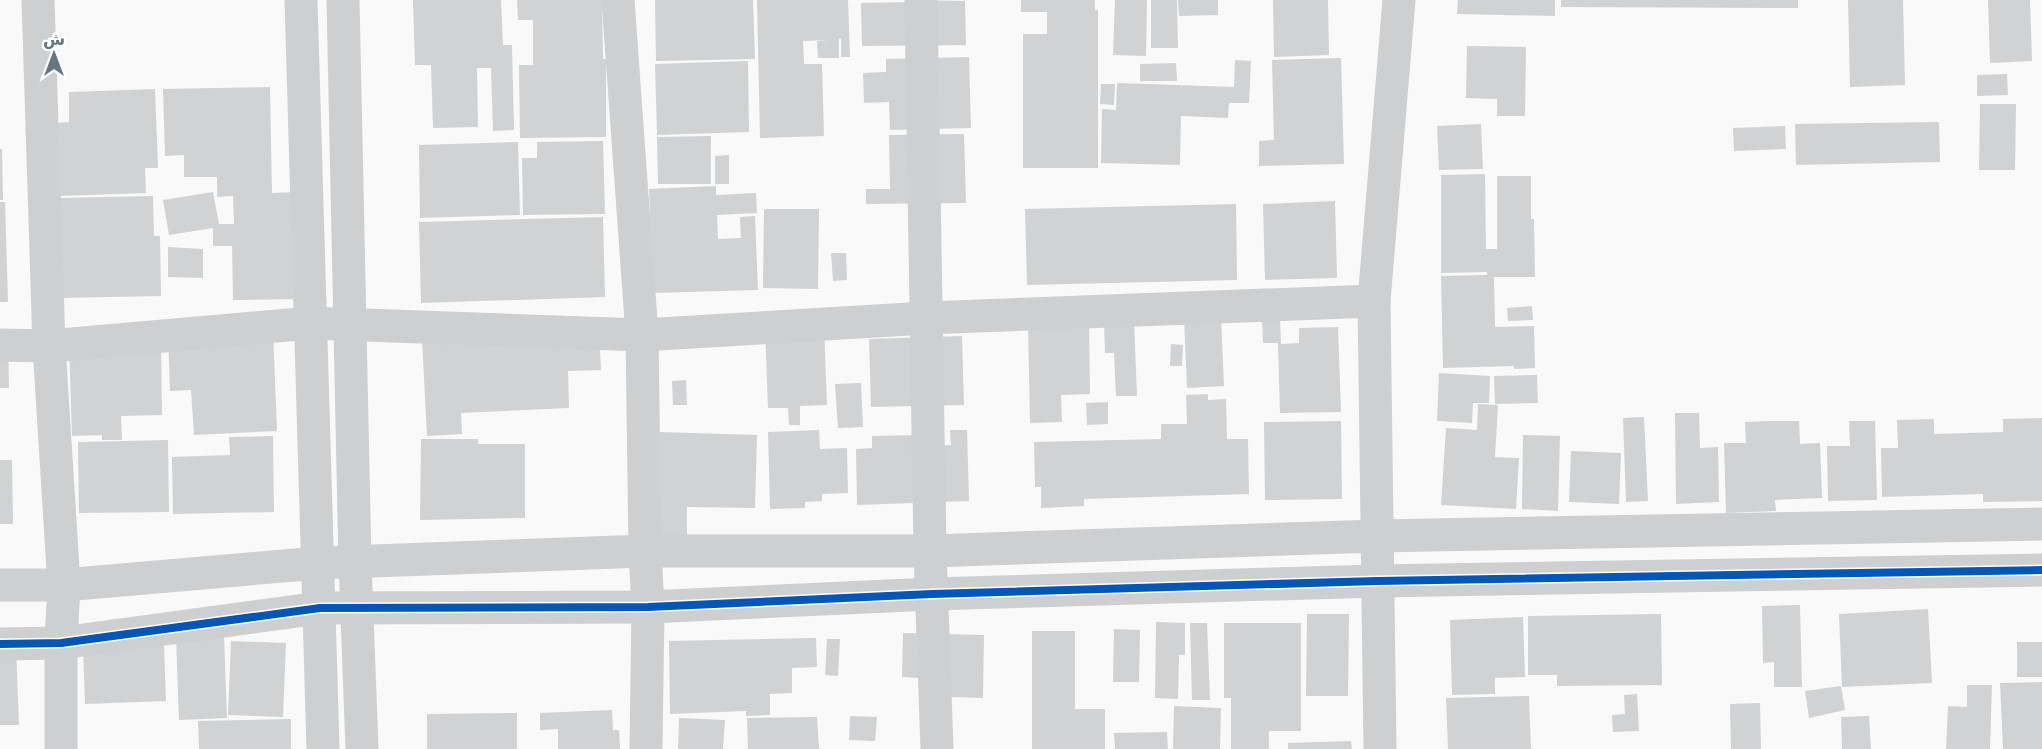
<svg xmlns="http://www.w3.org/2000/svg" width="2042" height="749" font-family="'DejaVu Sans',Vazirmatn,sans-serif">
<rect width="100%" height="100%" fill="#f9f9f9"/>
<g fill="#d0d2d3">
<path d="M 413,0 L 501,0 L 503,45 L 512,45 L 514,130 L 493,131 L 491,68 L 477,68 L 478,127 L 433,128 L 431,65 L 415,65 Z"/>
<path d="M 517,0 L 602,0 L 603,59 L 606,59 L 606,137 L 520,138 L 519,65 L 533,65 L 533,20 L 518,20 Z"/>
<path d="M 655,0 L 753,0 L 755,59 L 656,61 Z"/>
<path d="M 757,0 L 848,0 L 850,57 L 841,57 L 841,39 L 839,39 L 839,58 L 818,58 L 817,41 L 828,40 L 803,41 L 804,64 L 822,64 L 824,136 L 760,138 Z"/>
<path d="M 912,0 L 965,1 L 966,45 L 862,46 L 861,3 L 912,2 Z"/>
<path d="M 1021,0 L 1095,0 L 1095,10 L 1098,10 L 1098,168 L 1023,168 L 1023,34 L 1047,34 L 1047,12 L 1021,12 Z"/>
<path d="M 1115,0 L 1147,0 L 1146,56 L 1113,55 Z"/>
<path d="M 1151,0 L 1177,0 L 1178,48 L 1151,48 Z"/>
<path d="M 1178,0 L 1218,0 L 1218,15 L 1179,16 Z"/>
<path d="M 1273,0 L 1328,0 L 1329,55 L 1274,57 Z"/>
<path d="M 1458,0 L 1555,0 L 1555,16 L 1457,14 Z"/>
<path d="M 1561,0 L 1798,0 L 1798,8 L 1561,7 Z"/>
<path d="M 1848,0 L 1903,0 L 1905,85 L 1850,87 Z"/>
<path d="M 1988,0 L 2030,0 L 2032,61 L 1990,63 Z"/>
<path d="M 1467,46 L 1526,47 L 1525,116 L 1497,116 L 1497,99 L 1466,98 Z"/>
<path d="M 969,57 L 971,128 L 890,130 L 889,102 L 864,103 L 863,73 L 886,72 L 886,59 Z"/>
<path d="M 1341,58 L 1344,164 L 1259,166 L 1259,141 L 1274,140 L 1272,60 Z"/>
<path d="M 1235,60 L 1251,61 L 1249,103 L 1229,103 L 1228,118 L 1181,116 L 1180,165 L 1101,163 L 1102,109 L 1116,110 L 1117,83 L 1234,87 Z"/>
<path d="M 748,61 L 749,132 L 657,135 L 655,64 Z"/>
<path d="M 1176,63 L 1177,81 L 1140,81 L 1140,64 Z"/>
<path d="M 2007,74 L 2008,95 L 1977,96 L 1977,75 Z"/>
<path d="M 1101,84 L 1115,84 L 1114,105 L 1100,104 Z"/>
<path d="M 270,87 L 272,193 L 298,192 L 300,299 L 233,300 L 232,246 L 213,246 L 213,228 L 169,235 L 163,200 L 213,192 L 219,224 L 234,224 L 233,196 L 217,197 L 217,177 L 184,177 L 184,155 L 165,156 L 163,89 Z"/>
<path d="M 155,89 L 158,168 L 145,168 L 146,193 L 59,196 L 56,123 L 69,122 L 69,92 Z"/>
<path d="M 1980,104 L 2016,104 L 2015,170 L 1979,170 Z"/>
<path d="M 1939,122 L 1940,162 L 1796,165 L 1795,124 Z"/>
<path d="M 1481,124 L 1483,169 L 1439,170 L 1437,126 Z"/>
<path d="M 1785,126 L 1786,149 L 1734,151 L 1733,128 Z"/>
<path d="M 964,134 L 966,203 L 866,204 L 866,189 L 890,189 L 889,135 Z"/>
<path d="M 711,136 L 711,184 L 658,184 L 657,137 Z"/>
<path d="M 603,141 L 605,214 L 523,215 L 522,158 L 537,158 L 537,142 Z"/>
<path d="M 518,142 L 520,215 L 420,218 L 419,145 Z"/>
<path d="M 0,149 L 2,149 L 3,200 L 0,200 Z"/>
<path d="M 729,155 L 729,184 L 715,184 L 715,156 Z"/>
<path d="M 1485,174 L 1486,249 L 1497,249 L 1497,176 L 1531,176 L 1531,219 L 1534,219 L 1535,277 L 1494,277 L 1495,327 L 1534,326 L 1535,368 L 1514,369 L 1514,366 L 1443,368 L 1441,276 L 1487,275 L 1487,272 L 1441,273 L 1441,175 Z"/>
<path d="M 716,186 L 716,195 L 756,193 L 757,213 L 717,215 L 718,239 L 741,238 L 740,217 L 755,216 L 758,290 L 653,293 L 649,189 Z"/>
<path d="M 153,196 L 154,236 L 160,236 L 161,296 L 60,298 L 58,198 Z"/>
<path d="M 1335,201 L 1337,278 L 1265,280 L 1263,204 Z"/>
<path d="M 0,202 L 5,202 L 8,302 L 0,302 Z"/>
<path d="M 1236,204 L 1237,280 L 1027,285 L 1025,209 Z"/>
<path d="M 764,209 L 819,209 L 818,289 L 763,288 Z"/>
<path d="M 603,217 L 605,297 L 421,303 L 419,222 Z"/>
<path d="M 168,247 L 203,249 L 203,278 L 168,277 Z"/>
<path d="M 831,253 L 846,253 L 847,280 L 833,281 Z"/>
<path d="M 1532,306 L 1533,320 L 1508,321 L 1507,308 Z"/>
<path d="M 1221,317 L 1224,386 L 1187,388 L 1184,319 Z"/>
<path d="M 1262,319 L 1280,319 L 1281,344 L 1299,343 L 1299,328 L 1338,327 L 1341,412 L 1280,413 L 1278,343 L 1263,343 Z"/>
<path d="M 1134,320 L 1137,396 L 1116,396 L 1114,353 L 1105,353 L 1104,321 Z"/>
<path d="M 1089,321 L 1090,394 L 1061,395 L 1062,422 L 1030,423 L 1028,322 Z"/>
<path d="M 824,327 L 827,405 L 800,406 L 800,425 L 789,425 L 788,408 L 768,408 L 765,328 Z"/>
<path d="M 273,331 L 277,431 L 194,435 L 191,390 L 170,391 L 168,336 Z"/>
<path d="M 599,331 L 601,370 L 568,371 L 569,408 L 461,413 L 462,434 L 427,436 L 422,339 Z"/>
<path d="M 962,336 L 964,405 L 871,407 L 869,339 Z"/>
<path d="M 0,339 L 8,339 L 9,388 L 0,388 Z"/>
<path d="M 161,339 L 162,415 L 121,416 L 122,440 L 102,440 L 102,435 L 72,436 L 69,342 Z"/>
<path d="M 1171,344 L 1183,345 L 1182,366 L 1170,366 Z"/>
<path d="M 1439,373 L 1490,376 L 1489,403 L 1473,403 L 1472,423 L 1437,421 Z"/>
<path d="M 1537,375 L 1538,403 L 1495,404 L 1494,376 Z"/>
<path d="M 686,380 L 687,405 L 673,405 L 672,381 Z"/>
<path d="M 861,383 L 863,427 L 838,428 L 835,384 Z"/>
<path d="M 1208,394 L 1208,400 L 1226,399 L 1227,439 L 1248,439 L 1249,494 L 1084,499 L 1084,506 L 1041,508 L 1041,487 L 1035,487 L 1034,442 L 1161,439 L 1161,424 L 1187,424 L 1186,395 Z"/>
<path d="M 1108,402 L 1108,424 L 1087,425 L 1086,403 Z"/>
<path d="M 1478,404 L 1498,405 L 1495,457 L 1519,458 L 1516,509 L 1441,505 L 1446,428 L 1477,430 Z"/>
<path d="M 1675,413 L 1699,413 L 1700,448 L 1718,447 L 1719,502 L 1676,504 Z"/>
<path d="M 1644,417 L 1648,501 L 1626,502 L 1623,418 Z"/>
<path d="M 2042,418 L 2042,501 L 1983,502 L 1983,494 L 1882,497 L 1881,448 L 1898,448 L 1897,420 L 1934,419 L 1934,434 L 2003,432 L 2003,419 Z"/>
<path d="M 1341,421 L 1342,499 L 1265,500 L 1264,422 Z"/>
<path d="M 1769,421 L 1799,421 L 1800,444 L 1820,443 L 1822,498 L 1775,500 L 1776,511 L 1726,513 L 1724,443 L 1746,443 L 1745,422 Z"/>
<path d="M 1849,421 L 1875,421 L 1877,500 L 1828,501 L 1827,446 L 1850,446 Z"/>
<path d="M 819,430 L 820,449 L 847,448 L 848,493 L 822,494 L 822,501 L 805,502 L 805,508 L 770,509 L 768,432 Z"/>
<path d="M 950,430 L 967,430 L 969,501 L 857,505 L 856,449 L 872,448 L 872,436 L 920,435 L 921,446 L 951,445 Z"/>
<path d="M 660,432 L 757,435 L 755,508 L 687,507 L 687,536 L 657,535 Z"/>
<path d="M 1523,435 L 1560,436 L 1558,511 L 1522,509 Z"/>
<path d="M 273,436 L 274,512 L 173,514 L 172,457 L 230,455 L 229,437 Z"/>
<path d="M 421,439 L 478,439 L 478,444 L 525,444 L 525,518 L 420,520 Z"/>
<path d="M 168,440 L 169,512 L 79,513 L 78,442 Z"/>
<path d="M 1571,451 L 1621,453 L 1619,504 L 1569,502 Z"/>
<path d="M 0,460 L 12,460 L 13,524 L 0,524 Z"/>
<path d="M 1800,605 L 1802,687 L 1774,687 L 1774,662 L 1763,663 L 1762,606 Z"/>
<path d="M 1928,609 L 1932,683 L 1842,687 L 1839,614 Z"/>
<path d="M 1307,614 L 1349,614 L 1348,696 L 1306,696 Z"/>
<path d="M 1661,614 L 1662,685 L 1557,686 L 1557,675 L 1528,675 L 1528,616 Z"/>
<path d="M 1523,617 L 1525,677 L 1495,678 L 1495,694 L 1452,695 L 1450,620 Z"/>
<path d="M 1156,622 L 1185,623 L 1185,655 L 1179,655 L 1178,699 L 1155,698 Z"/>
<path d="M 1190,623 L 1207,623 L 1210,700 L 1192,700 Z"/>
<path d="M 1224,623 L 1301,623 L 1301,731 L 1269,731 L 1269,749 L 1231,749 L 1231,698 L 1224,698 Z"/>
<path d="M 1114,629 L 1140,630 L 1139,682 L 1113,682 Z"/>
<path d="M 1032,631 L 1075,631 L 1075,709 L 1105,709 L 1105,749 L 1032,749 Z"/>
<path d="M 903,633 L 984,635 L 983,698 L 919,696 L 919,678 L 902,677 Z"/>
<path d="M 224,636 L 227,718 L 179,720 L 176,637 Z"/>
<path d="M 816,638 L 817,667 L 792,668 L 792,693 L 770,694 L 770,715 L 746,716 L 746,711 L 670,714 L 669,641 Z"/>
<path d="M 827,639 L 840,639 L 838,676 L 825,675 Z"/>
<path d="M 231,641 L 286,643 L 283,717 L 228,715 Z"/>
<rect x="2017" y="642" width="25" height="35"/>
<path d="M 164,645 L 166,701 L 85,704 L 83,647 Z"/>
<path d="M 16,646 L 19,725 L 0,725 L 0,647 Z"/>
<path d="M 2042,682 L 2042,749 L 2003,749 L 2000,683 Z"/>
<path d="M 1967,685 L 1992,685 L 1990,749 L 1946,749 L 1948,706 L 1967,707 Z"/>
<path d="M 1841,686 L 1845,710 L 1809,718 L 1805,691 Z"/>
<path d="M 1637,694 L 1639,731 L 1613,732 L 1612,715 L 1625,714 L 1624,695 Z"/>
<path d="M 1529,696 L 1531,749 L 1448,749 L 1446,698 Z"/>
<path d="M 1760,703 L 1761,749 L 1731,749 L 1730,704 Z"/>
<path d="M 1174,706 L 1221,708 L 1220,749 L 1173,749 Z"/>
<path d="M 612,710 L 613,730 L 619,730 L 620,749 L 558,749 L 558,729 L 540,730 L 540,713 Z"/>
<path d="M 517,713 L 517,749 L 427,749 L 427,714 Z"/>
<path d="M 850,716 L 877,717 L 875,741 L 849,740 Z"/>
<path d="M 1869,716 L 1871,749 L 1842,749 L 1841,717 Z"/>
<path d="M 817,717 L 819,749 L 748,749 L 747,718 Z"/>
<path d="M 679,718 L 725,720 L 723,749 L 678,749 Z"/>
<path d="M 291,719 L 291,749 L 199,749 L 198,721 Z"/>
<path d="M 1167,732 L 1168,749 L 1115,749 L 1114,733 Z"/>
<path d="M 1351,741 L 1352,749 L 1288,749 L 1288,743 Z"/>
</g>
<g fill="none" stroke-linecap="round" stroke-linejoin="round">
<g stroke="#cecfd0" stroke-width="33">
<path d="M 38,0 L 49,346 L 64,585 L 61,643 L 61,749"/>
<path d="M 301,0 L 323,749"/>
<path d="M 343,0 L 355,562 L 362,749"/>
<path d="M 618,0 L 642,335 L 645,551 L 648,607 L 646,749"/>
<path d="M 921,0 L 930,551 L 937,749"/>
<path d="M 0,345 L 49,346 L 311,323 L 642,335 L 926,318 L 1374,301"/>
<path d="M 0,585 L 64,585 L 318,563 L 645,551 L 930,551 L 1377,536 L 2042,524"/>
<path d="M 0,644 L 61,643 L 320,608 L 648,607 L 932,594 L 1377,581 L 2042,570"/>
<path d="M 1380,749 L 1374,301 L 1399,0"/>
</g>
<g stroke="#fff" stroke-width="11">
<path id="cycleway" d="M 0,644 L 61,643 L 320,608 L 648,607 L 932,594 L 1377,581 L 2042,570"/>
</g>
<use href="#cycleway" stroke="#0057b8" stroke-width="8"/>
</g>
<g transform="translate(54 54)" stroke="#ffffff" stroke-width="4.5" paint-order="stroke">
<path d="M0-4.5L10 22L0 15L-10 22Z" fill="#657683"/>
<text y="-9" font-size="16" font-weight="bold" text-anchor="middle" fill="#657683">ش</text>
</g>
</svg>
